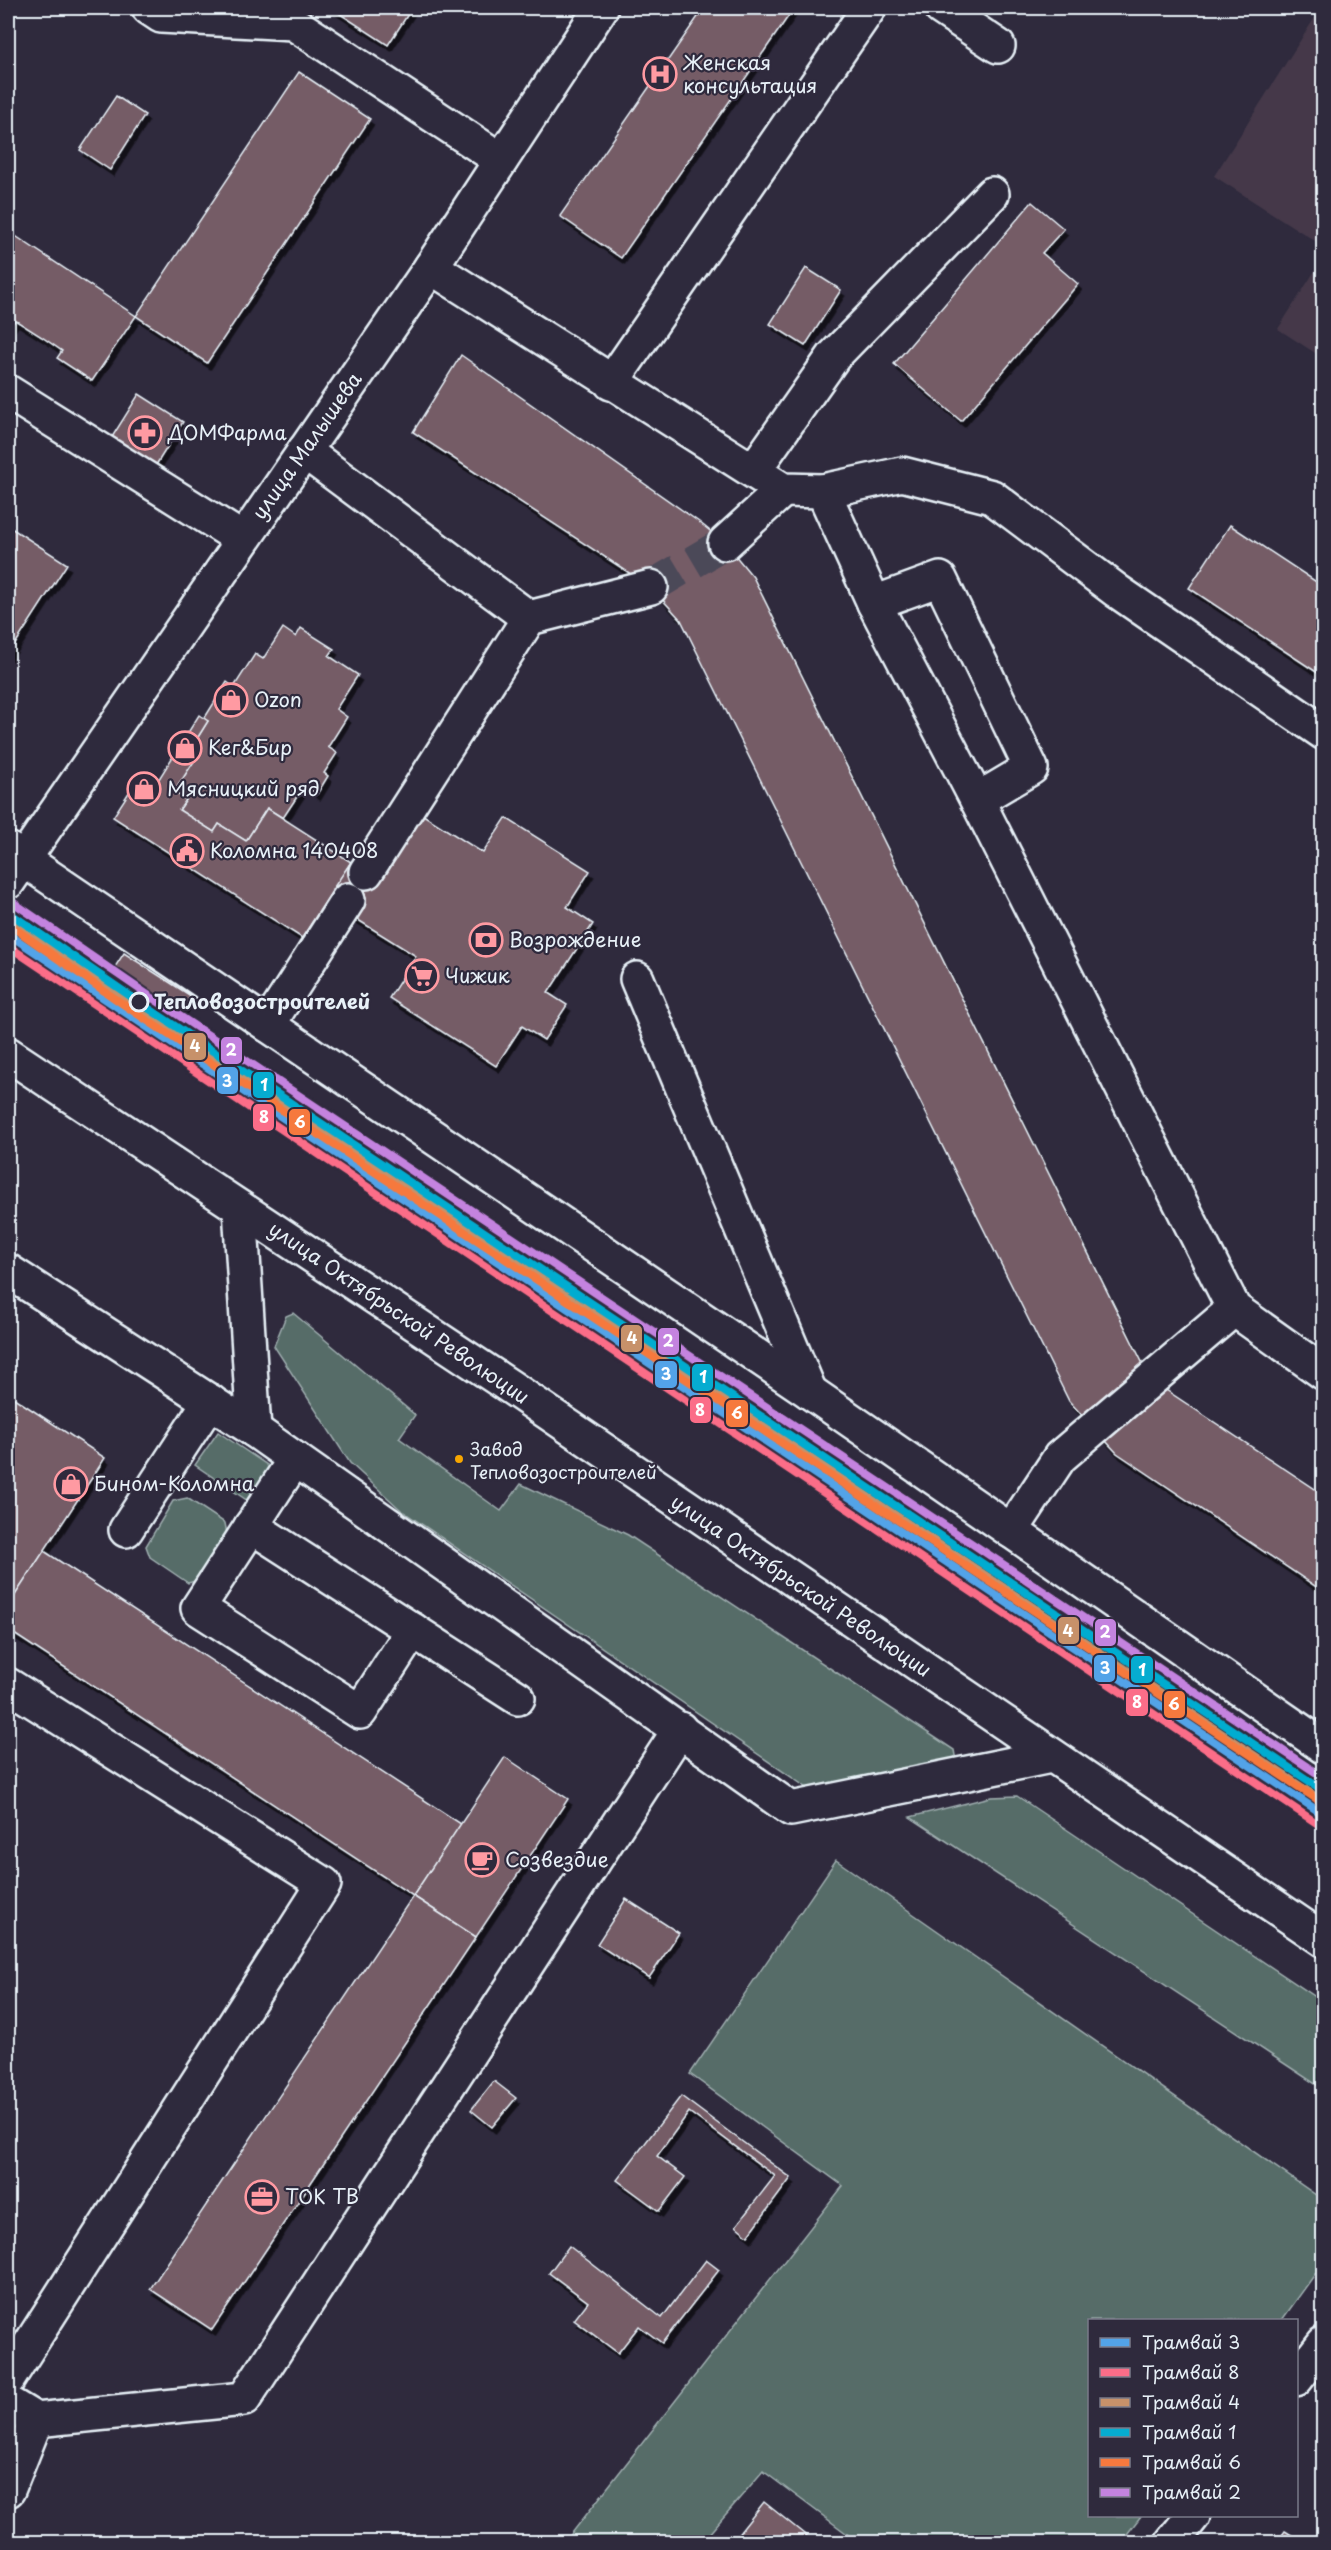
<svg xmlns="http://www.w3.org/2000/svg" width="1331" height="2550" font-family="'Playpen Sans',sans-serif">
<defs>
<filter id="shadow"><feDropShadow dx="3.5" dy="6" stdDeviation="0" flood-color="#0009"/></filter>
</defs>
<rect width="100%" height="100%" fill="#2f2a3d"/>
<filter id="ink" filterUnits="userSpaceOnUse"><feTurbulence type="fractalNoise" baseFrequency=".0167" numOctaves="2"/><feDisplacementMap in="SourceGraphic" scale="12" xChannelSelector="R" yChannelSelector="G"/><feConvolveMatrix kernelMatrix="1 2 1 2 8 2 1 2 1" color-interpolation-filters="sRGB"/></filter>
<g filter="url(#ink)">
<g fill="#443949">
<path d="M 1321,8 L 1324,8 L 1323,246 L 1214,176 Z"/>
<path d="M 1323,258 L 1323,358 L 1278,329 Z"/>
</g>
<g fill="#566c67" stroke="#9faeb0" stroke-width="1.5">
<path d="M 293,1313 L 415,1415 L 399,1438 L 501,1511 L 521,1484 L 628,1535 L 954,1750 L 956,1761 L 816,1794 L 401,1510 L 350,1463 L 274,1346 L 286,1316 Z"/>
<path d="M 218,1432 L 270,1467 L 248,1501 L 195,1465 Z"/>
<path d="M 187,1498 L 225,1523 L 227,1534 L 195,1581 L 188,1583 L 150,1557 L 146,1546 L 173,1501 Z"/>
<path d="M 1017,1796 L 1323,2002 L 1323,2089 L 910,1817 L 991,1797 Z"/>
<path d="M 836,1860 L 1323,2200 L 1323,2263 L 1282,2320 L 1090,2320 L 1090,2516 L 1141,2516 L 1121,2542 L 858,2542 L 763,2471 L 702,2542 L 565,2542 L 843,2186 L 690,2074 Z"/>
</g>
<g fill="#745c66" stroke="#e8f1f8" stroke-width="1.5" filter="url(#shadow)">
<path d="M 331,8 L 412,8 L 388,45 Z"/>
<path d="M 704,8 L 794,8 L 621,258 L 560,216 Z"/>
<path d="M 299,72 L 370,119 L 207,363 L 136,316 Z"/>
<path d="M 116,96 L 145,115 L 110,170 L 80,150 Z"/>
<path d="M 1032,202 L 1064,229 L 1042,253 L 1078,284 L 961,421 L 894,364 Z"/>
<path d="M 8,231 L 136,316 L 92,381 L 57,358 L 62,351 L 42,337 L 15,320 L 10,327 L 8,325 Z"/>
<path d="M 806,268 L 841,290 L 805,346 L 770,324 Z"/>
<path d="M 461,355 L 699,522 L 725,543 L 753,577 L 1151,1380 L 1324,1495 L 1324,1592 L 1117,1453 L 1069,1401 L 681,620 L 651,587 L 413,432 Z"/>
<path d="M 139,394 L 183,422 L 151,473 L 107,445 Z"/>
<path d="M 1230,525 L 1324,587 L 1324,677 L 1189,588 Z"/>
<path d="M 8,526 L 67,564 L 8,655 Z"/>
<path d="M 283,628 L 296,637 L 301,628 L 334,649 L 329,656 L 358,675 L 336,709 L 347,717 L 328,747 L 337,753 L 324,773 L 328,776 L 317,794 L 304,786 L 283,818 L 267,808 L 246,841 L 219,824 L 214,832 L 179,810 L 186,800 L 174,792 L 196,758 L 188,753 L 208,721 L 204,719 L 227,682 L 234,687 L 255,654 L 263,659 Z"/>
<path d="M 199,715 L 208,721 L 188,753 L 196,758 L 174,792 L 186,800 L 179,810 L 214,832 L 219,824 L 246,841 L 267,808 L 351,862 L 302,938 L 113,817 L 137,780 L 152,790 Z"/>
<path d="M 417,811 L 483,853 L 506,818 L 590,871 L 567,907 L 593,924 L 548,993 L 567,1005 L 544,1040 L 522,1026 L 496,1066 L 389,998 L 416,956 L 350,915 L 356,905 L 332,890 L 351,862 L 374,877 Z"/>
<path d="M 124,953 L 191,996 L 180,1014 L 113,970 Z"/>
<path d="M 8,1394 L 105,1458 L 8,1606 Z"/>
<path d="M 44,1551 L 461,1824 L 413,1896 L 8,1630 L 8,1606 Z"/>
<path d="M 505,1757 L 568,1799 L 476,1937 L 413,1896 Z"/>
<path d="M 413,1896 L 476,1937 L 212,2330 L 150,2289 Z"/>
<path d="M 626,1899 L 679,1933 L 649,1978 L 597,1944 Z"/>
<path d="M 494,2081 L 516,2098 L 492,2127 L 471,2110 Z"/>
<path d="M 681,2096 L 791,2178 L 748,2236 L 736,2226 L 775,2176 L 689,2112 L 657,2156 L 685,2177 L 659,2211 L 617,2180 Z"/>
<path d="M 569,2246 L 662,2318 L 706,2260 L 719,2270 L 662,2343 L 639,2326 L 618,2353 L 574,2320 L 588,2302 L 549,2273 Z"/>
<path d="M 764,2502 L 814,2542 L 732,2542 Z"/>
<path d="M 1285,2531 L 1303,2542 L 1277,2542 Z"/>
</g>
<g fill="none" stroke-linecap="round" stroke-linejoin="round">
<path stroke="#4b4859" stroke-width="33" stroke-dasharray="33 16" stroke-linecap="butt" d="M 651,587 L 725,543"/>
<g stroke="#e8f1f8" stroke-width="38">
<g id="minor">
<path d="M 149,8 L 161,16 L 293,23 L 501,160"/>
<path d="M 941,8 L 998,46"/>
<path d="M 431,267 L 783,490 L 823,491 L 874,603 L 977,800 L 1234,1309 L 1324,1373"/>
<path d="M 611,383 L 869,8"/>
<path d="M 8,392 L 242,539"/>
<path d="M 304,451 L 529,618"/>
<path d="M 754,470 L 834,356 L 992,194"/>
<path d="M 823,491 L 902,474 L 992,497 L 1117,591 L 1324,733"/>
<path d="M 725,543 L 783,490"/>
<path d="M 874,603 L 940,579 L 1031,768 L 977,800"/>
<path d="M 8,849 L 810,1392 L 1324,1747"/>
<path d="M 366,872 L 529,618 L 651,587"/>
<path d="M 8,882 L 431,267 L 601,8"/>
<path d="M 637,979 L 810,1392"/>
<path d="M 268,1025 L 348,900"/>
<path d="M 240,1208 L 254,1430"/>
<path d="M 8,1271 L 254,1430 L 791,1809 L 1051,1756"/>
<path d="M 295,1459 L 198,1608 L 360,1712 L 413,1630"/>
<path d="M 251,1526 L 518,1698"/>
<path d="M 126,1530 L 210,1401"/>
<path d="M 1011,1531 L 1060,1457 L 1234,1309"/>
<path d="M 8,1685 L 324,1884 L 8,2379"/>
<path d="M 1296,2379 L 1324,2343"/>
<path d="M 8,2403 L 36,2420 L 244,2399 L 680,1729"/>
<path d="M 8,2490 L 36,2420"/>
<path d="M 1172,2542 L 1193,2516"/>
</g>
</g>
<g stroke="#e8f1f8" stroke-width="38">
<path id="major" d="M 8,1054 L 509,1386 L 1324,1940"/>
</g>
<use href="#minor" stroke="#2f2a3d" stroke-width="33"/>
<use href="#major" stroke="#2f2a3d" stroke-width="33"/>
<g stroke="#2f2a3d" stroke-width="12">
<path id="tram-1" d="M 8,934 L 1324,1815"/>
</g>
<g stroke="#2f2a3d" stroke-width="12">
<path id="tram-2" d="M 8,946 L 1318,1824"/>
</g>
<g stroke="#2f2a3d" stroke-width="12">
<path id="tram-3" d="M 14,925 L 1324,1802"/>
</g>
<g stroke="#2f2a3d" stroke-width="12">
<path id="tram-4" d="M 8,912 L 139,1002 L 1324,1791"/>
</g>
<g stroke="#2f2a3d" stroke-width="12">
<path id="tram-5" d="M 8,924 L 133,1011 L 1318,1800"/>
</g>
<g stroke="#2f2a3d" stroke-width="12">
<path id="tram-6" d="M 14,903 L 145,993 L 1324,1778"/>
</g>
<use href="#tram-1" stroke="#53a3e8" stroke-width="8"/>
<use href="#tram-2" stroke="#fb6d88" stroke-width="8"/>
<use href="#tram-3" stroke="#c7916a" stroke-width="8"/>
<use href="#tram-4" stroke="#06acd0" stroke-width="8"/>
<use href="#tram-5" stroke="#f6793e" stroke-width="8"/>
<use href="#tram-6" stroke="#c483df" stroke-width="8"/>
</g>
</g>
<defs>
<g id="hospital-ring" transform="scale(1.725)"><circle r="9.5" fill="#2f2a3d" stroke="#ff9aa2" stroke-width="1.5"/><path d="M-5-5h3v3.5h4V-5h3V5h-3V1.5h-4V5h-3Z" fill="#ff9aa2"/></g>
<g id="pharmacy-ring" transform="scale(1.725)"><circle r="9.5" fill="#2f2a3d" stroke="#ff9aa2" stroke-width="1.5"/><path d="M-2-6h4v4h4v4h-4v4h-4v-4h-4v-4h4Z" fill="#ff9aa2"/></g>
<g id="shop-ring" transform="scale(1.725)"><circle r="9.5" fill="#2f2a3d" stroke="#ff9aa2" stroke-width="1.5"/><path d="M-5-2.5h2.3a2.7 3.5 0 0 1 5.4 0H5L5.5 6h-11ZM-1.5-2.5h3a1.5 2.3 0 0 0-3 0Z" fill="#ff9aa2"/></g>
<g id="civic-ring" transform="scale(1.725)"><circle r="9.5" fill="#2f2a3d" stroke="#ff9aa2" stroke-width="1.5"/><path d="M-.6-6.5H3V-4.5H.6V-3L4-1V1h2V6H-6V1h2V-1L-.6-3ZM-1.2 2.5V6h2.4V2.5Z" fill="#ff9aa2"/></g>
<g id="bank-ring" transform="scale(1.725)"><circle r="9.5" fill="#2f2a3d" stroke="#ff9aa2" stroke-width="1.5"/><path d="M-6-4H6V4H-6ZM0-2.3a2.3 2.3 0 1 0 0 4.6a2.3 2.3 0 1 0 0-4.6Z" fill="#ff9aa2"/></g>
<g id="supermarket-ring" transform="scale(1.725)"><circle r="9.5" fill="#2f2a3d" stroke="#ff9aa2" stroke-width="1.5"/><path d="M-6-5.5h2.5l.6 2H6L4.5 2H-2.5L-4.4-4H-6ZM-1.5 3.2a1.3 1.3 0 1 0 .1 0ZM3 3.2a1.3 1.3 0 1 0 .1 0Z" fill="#ff9aa2"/></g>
<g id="cafe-ring" transform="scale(1.725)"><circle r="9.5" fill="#2f2a3d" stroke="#ff9aa2" stroke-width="1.5"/><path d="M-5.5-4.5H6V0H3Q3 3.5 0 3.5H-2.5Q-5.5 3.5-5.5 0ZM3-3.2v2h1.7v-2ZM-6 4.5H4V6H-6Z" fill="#ff9aa2"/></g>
<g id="office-ring" transform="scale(1.725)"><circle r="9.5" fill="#2f2a3d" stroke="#ff9aa2" stroke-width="1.5"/><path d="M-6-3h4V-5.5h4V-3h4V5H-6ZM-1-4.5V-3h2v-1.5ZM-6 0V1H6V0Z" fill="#ff9aa2"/></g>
</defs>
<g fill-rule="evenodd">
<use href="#hospital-ring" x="660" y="74"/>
<use href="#pharmacy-ring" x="145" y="433"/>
<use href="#shop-ring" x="231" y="700"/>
<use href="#shop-ring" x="185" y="748"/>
<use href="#shop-ring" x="144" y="789"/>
<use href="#civic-ring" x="187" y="851"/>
<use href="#bank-ring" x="486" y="940"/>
<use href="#supermarket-ring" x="422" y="976"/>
<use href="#shop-ring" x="71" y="1484"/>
<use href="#cafe-ring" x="482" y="1860"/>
<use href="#office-ring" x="262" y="2197"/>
</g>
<circle fill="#2f2a3d" stroke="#e8f1f8" stroke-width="3" cx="139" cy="1002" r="9"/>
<circle fill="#f7a600" stroke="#2f2a3d" stroke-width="2" cx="459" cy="1459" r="5"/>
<g text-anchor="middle" stroke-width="4.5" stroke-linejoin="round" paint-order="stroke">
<g font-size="18" fill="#e8f1f8" stroke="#2f2a3d" text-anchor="start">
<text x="470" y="1456">Завод<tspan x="470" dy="23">Тепловозостроителей</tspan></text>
</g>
<g font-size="20" fill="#e8f1f8" stroke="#2f2a3d" text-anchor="start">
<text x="683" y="70">Женская<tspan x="683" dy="23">консультация</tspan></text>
<text x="168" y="440">ДОМФарма</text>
<text x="254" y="707">Ozon</text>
<text x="208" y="755">Кег&amp;Бир</text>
<text x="167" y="796">Мясницкий ряд</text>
<text x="210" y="858">Коломна 140408</text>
<text x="509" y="947">Возрождение</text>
<text x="445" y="983">Чижик</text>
<text x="94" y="1491">Бином-Коломна</text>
<text x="505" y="1867">Созвездие</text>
<text x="285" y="2204">ТОК ТВ</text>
</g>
<g font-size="20" fill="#e8f1f8" stroke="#2f2a3d">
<text transform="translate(307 446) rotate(-55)" y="7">улица Малышева</text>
<text transform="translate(399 1313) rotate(34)" y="7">улица Октябрьской Революции</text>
<text transform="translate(801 1586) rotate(34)" y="7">улица Октябрьской Революции</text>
</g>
<g font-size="20" font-weight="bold" fill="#e8f1f8" stroke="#2f2a3d" text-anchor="start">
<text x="154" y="1009">Тепловозостроителей</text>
</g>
</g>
<g stroke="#2f2a3d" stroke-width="2">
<rect x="183" y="1032" width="24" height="29" rx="6" fill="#c7916a"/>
<rect x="220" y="1036" width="23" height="29" rx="6" fill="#c483df"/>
<rect x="216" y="1066" width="23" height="29" rx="6" fill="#53a3e8"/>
<rect x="252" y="1071" width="23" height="28" rx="6" fill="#06acd0"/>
<rect x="252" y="1103" width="23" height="29" rx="6" fill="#fb6d88"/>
<rect x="288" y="1108" width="23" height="28" rx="6" fill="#f6793e"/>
<rect x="620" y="1324" width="23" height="29" rx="6" fill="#c7916a"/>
<rect x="657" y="1327" width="23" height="29" rx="6" fill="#c483df"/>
<rect x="654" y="1360" width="24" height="29" rx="6" fill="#53a3e8"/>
<rect x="691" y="1363" width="23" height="29" rx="6" fill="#06acd0"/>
<rect x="689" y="1396" width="23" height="28" rx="6" fill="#fb6d88"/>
<rect x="725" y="1399" width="24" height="29" rx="6" fill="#f6793e"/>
<rect x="1057" y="1616" width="23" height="29" rx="6" fill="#c7916a"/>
<rect x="1094" y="1618" width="23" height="29" rx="6" fill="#c483df"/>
<rect x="1093" y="1654" width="23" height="29" rx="6" fill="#53a3e8"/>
<rect x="1130" y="1655" width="24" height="29" rx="6" fill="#06acd0"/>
<rect x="1125" y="1688" width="24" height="29" rx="6" fill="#fb6d88"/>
<rect x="1163" y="1690" width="23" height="29" rx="6" fill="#f6793e"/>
</g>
<g font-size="16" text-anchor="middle" font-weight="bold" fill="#fff">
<text x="195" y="1052">4</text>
<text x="231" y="1056">2</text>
<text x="227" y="1087">3</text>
<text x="264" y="1091">1</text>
<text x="264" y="1123">8</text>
<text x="300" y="1128">6</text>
<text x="632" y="1344">4</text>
<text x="668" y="1347">2</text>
<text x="666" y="1380">3</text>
<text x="703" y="1383">1</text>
<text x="700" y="1416">8</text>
<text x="737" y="1419">6</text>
<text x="1068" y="1637">4</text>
<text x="1105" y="1638">2</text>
<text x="1105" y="1674">3</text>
<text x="1142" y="1676">1</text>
<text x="1137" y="1708">8</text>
<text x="1174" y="1710">6</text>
</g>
<rect width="1331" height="2550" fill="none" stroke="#2f2a3d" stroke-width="30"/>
<rect x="15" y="15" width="1301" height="2520" fill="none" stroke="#e8f1f8" stroke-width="2" filter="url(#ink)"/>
<rect x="1088" y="2319" width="210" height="198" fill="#2f2a3d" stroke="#797a88" stroke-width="1.5"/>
<rect x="1100" y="2338" width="30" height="9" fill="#53a3e8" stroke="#797a88" stroke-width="1.5"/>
<text x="1142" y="2349" font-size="18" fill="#e8f1f8">Трамвай 3</text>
<rect x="1100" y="2368" width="30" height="9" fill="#fb6d88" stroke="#797a88" stroke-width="1.5"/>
<text x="1142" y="2379" font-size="18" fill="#e8f1f8">Трамвай 8</text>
<rect x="1100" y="2398" width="30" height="9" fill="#c7916a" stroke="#797a88" stroke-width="1.5"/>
<text x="1142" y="2409" font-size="18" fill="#e8f1f8">Трамвай 4</text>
<rect x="1100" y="2428" width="30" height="9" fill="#06acd0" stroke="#797a88" stroke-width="1.5"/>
<text x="1142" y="2439" font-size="18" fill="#e8f1f8">Трамвай 1</text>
<rect x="1100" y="2458" width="30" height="9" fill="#f6793e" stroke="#797a88" stroke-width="1.5"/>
<text x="1142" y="2469" font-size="18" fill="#e8f1f8">Трамвай 6</text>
<rect x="1100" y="2488" width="30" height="9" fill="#c483df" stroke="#797a88" stroke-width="1.5"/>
<text x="1142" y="2499" font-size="18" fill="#e8f1f8">Трамвай 2</text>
</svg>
